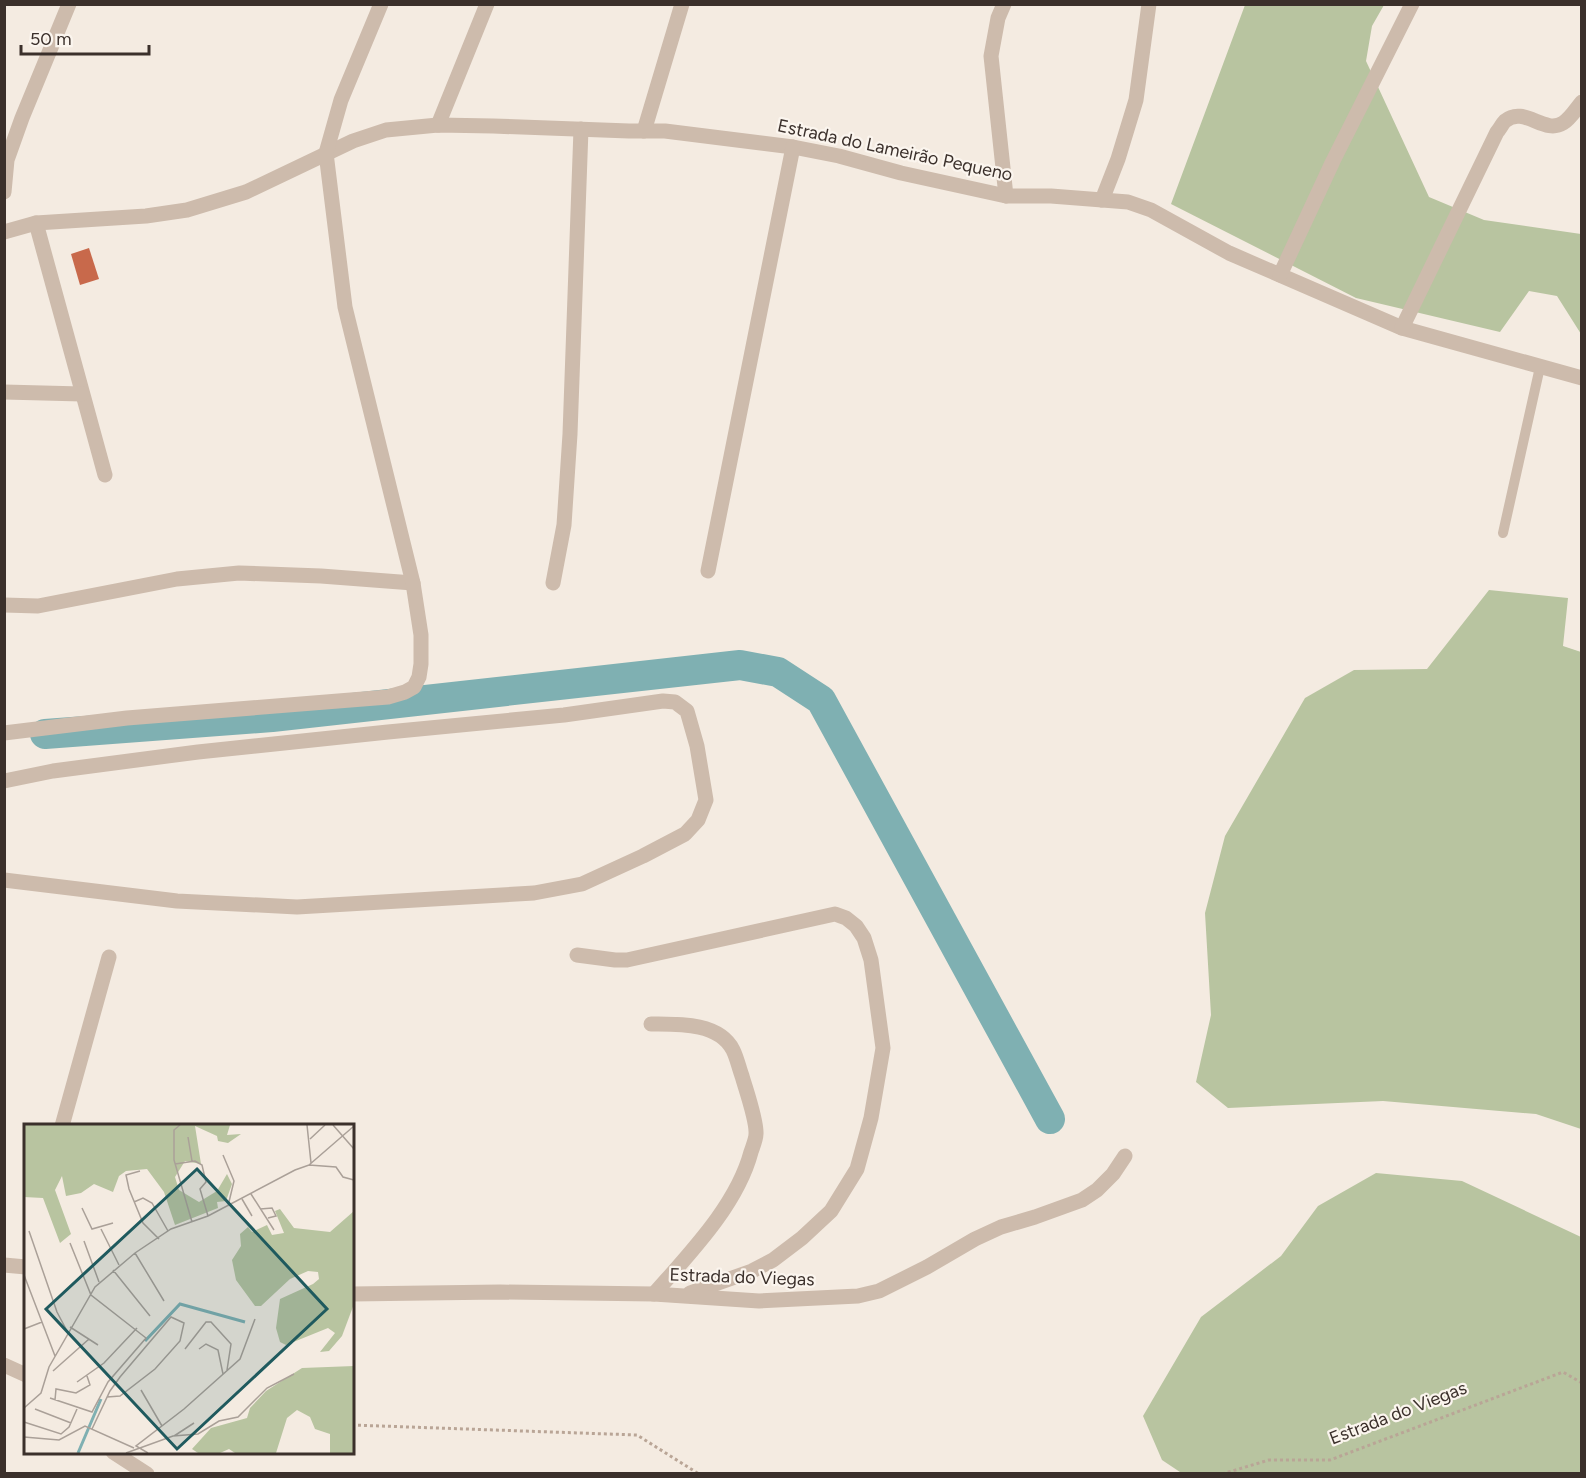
<svg xmlns="http://www.w3.org/2000/svg" width="1586" height="1478" font-family="Figtree,sans-serif">
<rect width="100%" height="100%" fill="#f4ebe1"/>
<g fill="#b8c4a0">
<path d="M 1245,5 L 1384,5 L 1372,26 L 1366,61 L 1429,197 L 1484,220 L 1581,234 L 1581,334 L 1557,296 L 1529,291 L 1500,332 L 1356,298 L 1171,204 Z"/>
<path d="M 1489,590 L 1568,598 L 1563,646 L 1581,652 L 1581,1129 L 1536,1114 L 1383,1101 L 1228,1108 L 1196,1082 L 1211,1015 L 1205,913 L 1225,836 L 1305,698 L 1354,670 L 1427,669 Z"/>
<path d="M 1376,1173 L 1462,1181 L 1581,1237 L 1581,1473 L 1183,1474 L 1162,1460 L 1143,1416 L 1201,1317 L 1281,1256 L 1318,1206 Z"/>
</g>
<g fill="none" stroke-linecap="round" stroke-linejoin="round">
<path stroke="#7fb0b2" stroke-width="30" d="M 45,734 L 272,717 L 740,665 L 778,672 L 821,700 L 1050,1119"/>
</g>
<path fill="#c8694b" d="M 89,248 L 99,279 L 80,285 L 71,254 Z"/>
<g fill="none" stroke-linecap="round" stroke-linejoin="round">
<g stroke="#b9a596" stroke-width="3" stroke-dasharray="3 3" stroke-linecap="butt">
<path d="M 352,1425 L 637,1435 L 699,1474"/>
<path d="M 1222,1474 L 1269,1460 L 1330,1460 L 1563,1372 L 1582,1383"/>
</g>
<path stroke="#cdbbac" stroke-width="10" d="M 1503,533 L 1540,367"/>
<g stroke="#cdbbac" stroke-width="15">
<path d="M 1004,4 L 998,18 L 991,56 L 1006,196"/>
<path d="M 438,125 L 487,4"/>
<path d="M 644,131 L 682,4"/>
<path d="M 4,192 L 7,160 L 22,118 L 69,4"/>
<path d="M 1102,200 L 1118,159 L 1136,100 L 1149,4"/>
<path d="M 36,223 L 105,475"/>
<path d="M 4,232 L 36,223 L 146,216 L 187,210 L 246,192 L 353,141 L 386,130 L 438,125 L 493,126 L 629,131 L 665,131 L 793,147 L 839,156 L 901,173 L 1006,196 L 1051,196 L 1128,202 L 1151,210 L 1229,253 L 1402,328 L 1582,378"/>
<path d="M 1280,275 L 1333,161 L 1412,4"/>
<path d="M 1402,328 L 1497,132 C 1500,129 1502,124 1505,121 C 1524,105 1544,135 1563,123 C 1570,119 1576,109 1582,102"/>
<path d="M 4,392 L 82,394"/>
<path d="M 708,571 L 793,147"/>
<path d="M 553,583 L 564,525 L 570,434 L 581,129"/>
<path d="M 4,605 L 38,606 L 177,579 L 239,573 L 321,576 L 413,583"/>
<path d="M 4,733 L 127,718 L 388,697 L 405,692 L 414,687 L 419,677 L 421,664 L 421,635 L 413,583 L 345,307 L 326,153 L 341,100 L 381,4"/>
<path d="M 4,781 L 53,771 L 198,752 L 388,732 L 564,715 L 663,701 L 675,702 L 687,711 L 697,746 L 706,800 L 698,820 L 685,834 L 643,856 L 582,884 L 534,893 L 297,907 L 177,901 L 4,880"/>
<path d="M 577,955 L 615,960 L 627,960 L 835,914 L 846,918 L 856,926 L 864,938 L 871,960 L 883,1048 L 871,1118 L 857,1169 L 831,1211 L 802,1238 L 773,1260 L 752,1271 L 690,1293"/>
<path d="M 651,1024 C 677,1024 719,1022 733,1050 C 737,1058 739,1068 742,1076 C 746,1090 757,1121 756,1134 C 756,1139 753,1146 751,1152 C 737,1205 690,1253 654,1294"/>
<path d="M 62,1126 L 109,957"/>
<path d="M 4,1265 L 26,1267"/>
<path d="M 352,1294 L 500,1292 L 654,1294 L 759,1301 L 858,1296 L 879,1291 L 927,1267 L 975,1239 L 1001,1227 L 1035,1217 L 1082,1200 L 1097,1190 L 1113,1174 L 1125,1156"/>
<path d="M 4,1365 L 26,1375"/>
<path d="M 113,1452 L 147,1474"/>
</g>
</g>
<g text-anchor="middle" stroke-width="4.5" stroke-linejoin="round" paint-order="stroke">
<g font-size="18" fill="#3b302b" stroke="#fbf5ee">
<text transform="translate(895 150) rotate(12)" y="6">Estrada do Lameirão Pequeno</text>
<text transform="translate(742 1277) rotate(2)" y="6">Estrada do Viegas</text>
<text transform="translate(1398 1413) rotate(-21)" y="6">Estrada do Viegas</text>
</g>
</g>
<g transform="translate(24 1124)">
<rect width="330" height="330" fill="#f4ebe1"/>
<path d="M 0,1 L 206,1 L 203,11 L 217,10 L 204,19 L 194,17 L 193,12 L 171,2 L 177,40 L 161,37 L 151,53 L 155,66 L 175,78 L 193,67 L 203,50 L 208,60 L 202,77 L 193,78 L 194,84 L 151,101 L 140,68 L 123,45 L 102,47 L 95,52 L 89,68 L 70,60 L 57,69 L 42,72 L 38,52 L 31,66 L 47,110 L 36,119 L 19,74 L 0,73 ZM 256,85 L 270,104 L 306,108 L 330,87 L 330,180 L 318,212 L 305,227 L 296,228 L 311,209 L 304,204 L 262,221 L 256,218 L 252,204 L 256,175 L 289,160 L 295,155 L 294,148 L 284,147 L 266,155 L 237,182 L 231,182 L 212,156 L 208,136 L 217,122 L 216,110 L 224,103 L 228,108 L 243,101 L 248,111 L 260,109 L 251,87 ZM 330,242 L 330,329 L 306,329 L 306,310 L 291,305 L 286,293 L 273,286 L 263,294 L 252,329 L 211,329 L 205,325 L 196,329 L 174,329 L 168,325 L 187,304 L 223,294 L 226,284 L 242,267 L 278,244 Z" fill="#b8c4a0"/>
<path fill="none" stroke="#7fb0b2" stroke-width="3" d="M 121,217 L 156,180 L 221,198M 54,329 L 77,275"/>
<path fill="none" stroke="#aaa098" stroke-width="1.5" d="M 156,1 L 150,6 L 150,36 L 168,98M 283,1 L 287,39M 309,1 L 330,25M 164,13 L 168,37M 286,15 L 301,1M 199,31 L 210,57 L 204,82M 151,40 L 171,37 L 178,41 L 182,58 L 176,65 L 184,92M 285,41 L 330,2M 116,47 L 102,51 L 105,65 L 119,99 L 135,115M 227,70 L 250,106M 218,75 L 228,92M 110,78 L 119,74 L 128,79 L 144,107M 58,84 L 68,105 L 89,99M 236,85 L 248,84 L 252,92 L 244,94M 77,105 L 95,141M 5,107 L 33,188 L 43,207M 60,117 L 75,158M 111,129 L 140,177M 89,146 L 126,192M 0,151 L 31,232M 46,203 L 74,221M 0,205 L 18,198M 161,225 L 182,198 L 187,198 L 207,220 L 203,246M 175,225 L 182,220 L 194,226 L 199,250M 29,247 L 65,215M 53,258 L 80,239 L 113,204M 117,266 L 138,302M 26,274 L 68,288 L 84,258 L 122,214 L 67,171 L 46,119M 31,276 L 32,265 L 52,269 L 66,261 L 63,252M 0,284 L 17,269 L 25,243 L 71,163 L 111,129 L 147,105 L 184,92 L 271,46 L 285,41 L 312,43 L 319,53 L 330,56M 11,285 L 47,299M 0,298 L 37,310 L 45,303 L 53,285M 68,305 L 86,267 L 96,253 L 147,193 L 160,199 L 156,217 L 131,245 L 96,272 L 83,273M 150,312 L 170,299M 0,313 L 35,316 L 61,302 L 110,324M 102,329 L 149,312 L 174,310 L 195,297 L 214,293 L 243,264 L 270,250M 124,329 L 112,322 L 160,285 L 216,235 L 231,195"/>
<path fill="#1f5a5e" fill-opacity="0.15" stroke="#1f5a5e" stroke-width="3" d="M 173,45 L 303,185 L 153,325 L 22,185 Z"/>
<rect width="330" height="330" fill="none" stroke="#3b302b" stroke-width="3"/>
</g>
<rect width="1586" height="1478" fill="none" stroke="#3b302b" stroke-width="12"/>
<path d="M21 45v9h128v-9" fill="none" stroke="#3b302b" stroke-width="3"/>
<text x="30" y="45" font-size="18" fill="#3b302b" stroke="#fbf5ee" stroke-width="4.5" paint-order="stroke">50 m</text>
</svg>
